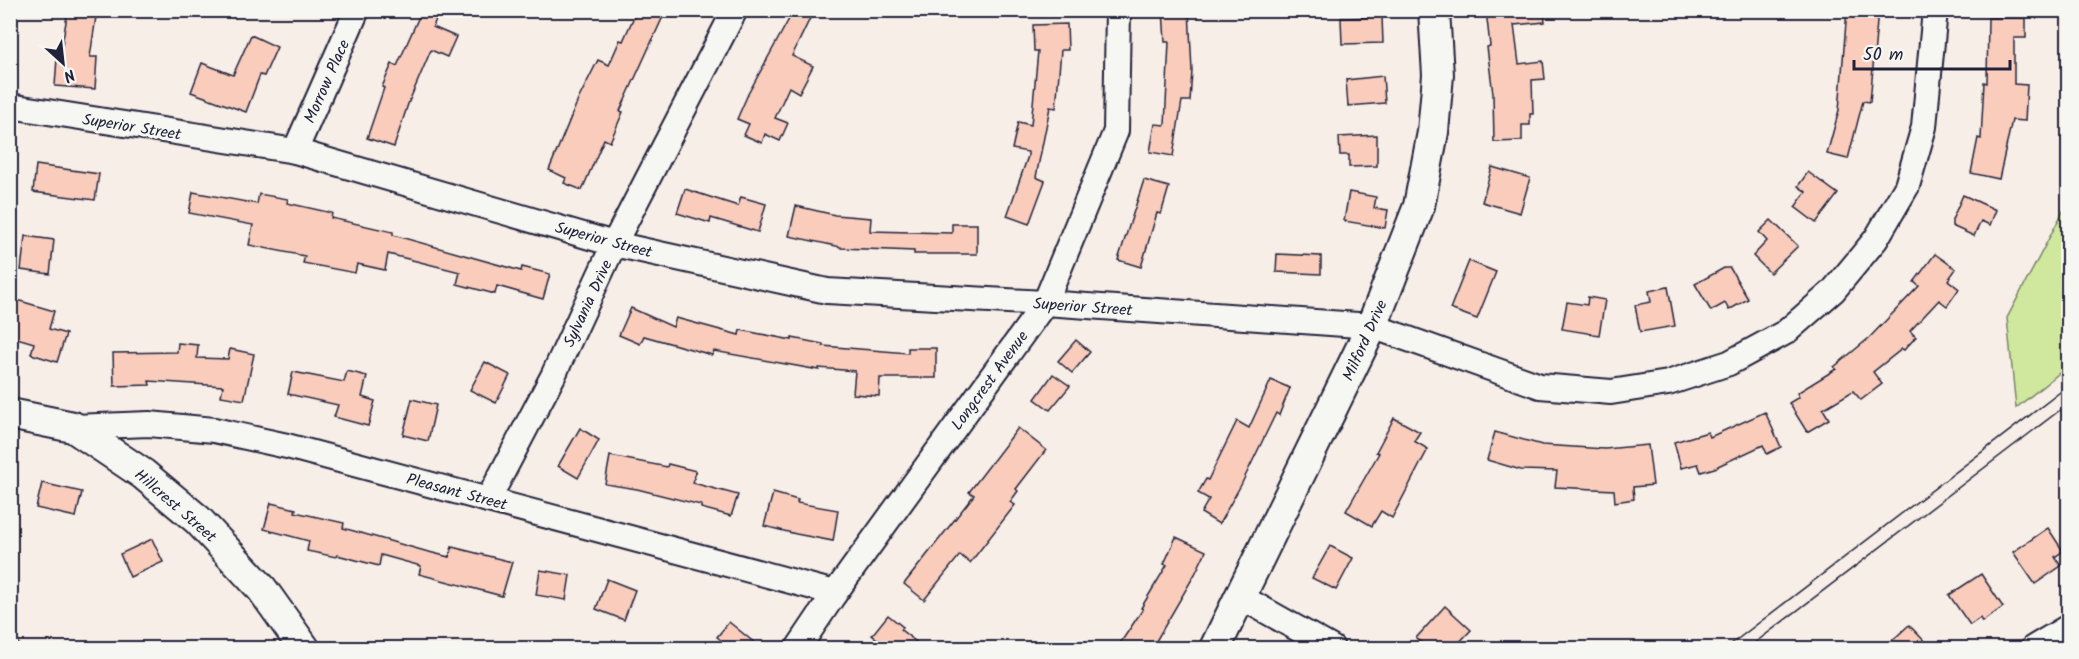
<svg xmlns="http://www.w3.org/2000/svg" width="2079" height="659" font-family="Kalam,sans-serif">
<rect width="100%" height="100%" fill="#f7eee7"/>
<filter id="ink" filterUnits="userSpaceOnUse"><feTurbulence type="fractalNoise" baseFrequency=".0167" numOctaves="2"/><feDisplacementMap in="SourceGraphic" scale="12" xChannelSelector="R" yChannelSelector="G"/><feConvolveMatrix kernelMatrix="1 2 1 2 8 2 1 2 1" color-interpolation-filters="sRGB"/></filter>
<g filter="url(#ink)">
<path fill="#cfe89e" stroke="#78856c" stroke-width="1.5" d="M 2068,202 L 2068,366 L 2016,408 L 2007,318 Z"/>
<g fill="#f9ccbc" stroke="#22223b" stroke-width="1.5">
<path d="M 68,10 L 97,10 L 90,57 L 97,57 L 95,89 L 55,86 L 58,44 L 62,45 Z"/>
<path d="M 637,10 L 666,10 L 620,111 L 623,112 L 610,142 L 604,139 L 582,190 L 564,183 L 566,178 L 549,170 L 578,100 L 598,60 L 609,65 L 620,40 L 623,41 Z"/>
<path d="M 794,10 L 814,10 L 792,56 L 813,66 L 799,93 L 789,87 L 775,118 L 788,123 L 780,141 L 765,134 L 762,143 L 744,135 L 749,124 L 737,119 L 748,94 Z"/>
<path d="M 1163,10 L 1189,10 L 1192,71 L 1190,101 L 1182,101 L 1173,156 L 1150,152 L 1155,124 L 1165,125 L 1169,42 L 1165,42 Z"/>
<path d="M 1486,10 L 1544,10 L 1545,22 L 1514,25 L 1519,64 L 1543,61 L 1545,79 L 1532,80 L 1533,114 L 1530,114 L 1530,125 L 1522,125 L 1522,141 L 1494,142 L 1493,94 L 1487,47 L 1490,46 Z"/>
<path d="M 1847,10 L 1878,10 L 1870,102 L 1863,101 L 1848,159 L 1827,154 L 1839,110 Z"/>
<path d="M 421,12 L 436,19 L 433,27 L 456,37 L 447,57 L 431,50 L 408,104 L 394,147 L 367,138 L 384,88 L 382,87 L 392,64 L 397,66 Z"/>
<path d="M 1382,17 L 1383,43 L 1342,44 L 1341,18 Z"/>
<path d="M 1988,18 L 2026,18 L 2026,38 L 2014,38 L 2014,84 L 2027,85 L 2025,121 L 2012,120 L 1999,179 L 1971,173 L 1978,138 L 1981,139 L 1984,82 L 1987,83 Z"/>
<path d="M 1067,24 L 1068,50 L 1061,50 L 1056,108 L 1050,107 L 1036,177 L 1045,181 L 1029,224 L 1007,216 L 1028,156 L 1028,152 L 1012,149 L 1018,122 L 1031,125 L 1038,51 L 1034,51 L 1033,25 Z"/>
<path d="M 251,35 L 277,47 L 264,76 L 260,75 L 246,112 L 191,92 L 202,63 L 233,75 Z"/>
<path d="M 1383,76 L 1385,103 L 1348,106 L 1346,80 Z"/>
<path d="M 1377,135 L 1377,166 L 1349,167 L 1349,155 L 1340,155 L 1339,137 Z"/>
<path d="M 36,165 L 99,174 L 95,200 L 33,192 Z"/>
<path d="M 1492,167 L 1530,178 L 1520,213 L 1482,202 Z"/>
<path d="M 1808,172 L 1838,194 L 1816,223 L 1795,207 L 1806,192 L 1798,186 Z"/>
<path d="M 1144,180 L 1169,187 L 1161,214 L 1157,213 L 1141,267 L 1118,260 Z"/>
<path d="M 685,189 L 738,206 L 741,197 L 766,204 L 758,232 L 711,218 L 710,223 L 677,213 Z"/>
<path d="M 193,192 L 257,204 L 259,194 L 288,199 L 287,203 L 332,213 L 331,218 L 393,232 L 393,235 L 521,271 L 522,267 L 550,274 L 543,299 L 497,286 L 495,294 L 457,284 L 460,272 L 388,254 L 385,270 L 357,264 L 355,273 L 303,263 L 305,256 L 249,245 L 253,225 L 189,213 Z"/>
<path d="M 1349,192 L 1376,197 L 1374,208 L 1388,210 L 1385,228 L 1344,221 Z"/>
<path d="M 1963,195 L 1996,210 L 1990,225 L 1981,221 L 1974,236 L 1952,226 L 1952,220 Z"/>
<path d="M 796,206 L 835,215 L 871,218 L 870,231 L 952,233 L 952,224 L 977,224 L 977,254 L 914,254 L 914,251 L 841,248 L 841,247 L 789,236 Z"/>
<path d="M 1771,220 L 1798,246 L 1770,273 L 1753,256 L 1767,241 L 1759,232 Z"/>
<path d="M 25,236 L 54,240 L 50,274 L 21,270 Z"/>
<path d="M 1277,254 L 1321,256 L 1321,274 L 1276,272 Z"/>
<path d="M 1935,254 L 1956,269 L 1948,280 L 1959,289 L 1947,306 L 1939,300 L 1910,331 L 1916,337 L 1904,350 L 1902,349 L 1873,372 L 1882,384 L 1861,400 L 1853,391 L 1823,409 L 1829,419 L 1807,432 L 1789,403 L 1799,397 L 1797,393 L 1836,369 L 1834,367 L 1869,338 L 1919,286 L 1914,282 Z"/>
<path d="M 1469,261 L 1496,272 L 1477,319 L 1450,309 Z"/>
<path d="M 1724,268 L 1730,268 L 1748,299 L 1729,310 L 1725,303 L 1711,311 L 1695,284 Z"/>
<path d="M 1668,287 L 1675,326 L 1640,332 L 1635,305 L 1651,302 L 1649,291 Z"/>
<path d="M 1588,297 L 1605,300 L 1599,335 L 1562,329 L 1567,302 L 1587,305 Z"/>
<path d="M 10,298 L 54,311 L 49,329 L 66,334 L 57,362 L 31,354 L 34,343 L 10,336 Z"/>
<path d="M 631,308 L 673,327 L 676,318 L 739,335 L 740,330 L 792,340 L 792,338 L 823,344 L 823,346 L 908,353 L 908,348 L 936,348 L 936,378 L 880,378 L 879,396 L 853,394 L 855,371 L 819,368 L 819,370 L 714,351 L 712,355 L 644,336 L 640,344 L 619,335 Z"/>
<path d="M 1076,340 L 1090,352 L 1072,373 L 1058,361 Z"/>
<path d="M 178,343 L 198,345 L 197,358 L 228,359 L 230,349 L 254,354 L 244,400 L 221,396 L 223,386 L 149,381 L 150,385 L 114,386 L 113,353 L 177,352 Z"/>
<path d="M 485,362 L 510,375 L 496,403 L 470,390 Z"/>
<path d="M 347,371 L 367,376 L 362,397 L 375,401 L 368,426 L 334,417 L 338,405 L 288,394 L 293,372 L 344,382 Z"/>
<path d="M 1053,374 L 1070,386 L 1050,410 L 1035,399 Z"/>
<path d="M 1271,380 L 1290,388 L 1279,415 L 1276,413 L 1241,485 L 1219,524 L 1201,513 L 1209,499 L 1198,493 L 1206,479 L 1208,480 L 1237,421 L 1249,428 Z"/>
<path d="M 412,399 L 436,405 L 428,441 L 403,435 Z"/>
<path d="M 1765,412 L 1781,447 L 1767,454 L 1763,445 L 1718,466 L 1718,467 L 1701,472 L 1698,464 L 1681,468 L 1674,442 L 1708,432 L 1710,437 Z"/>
<path d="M 1394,418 L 1420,432 L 1414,441 L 1428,449 L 1392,518 L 1381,511 L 1372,526 L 1346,511 L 1379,453 L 1376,452 Z"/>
<path d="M 580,428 L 599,440 L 578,478 L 558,466 Z"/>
<path d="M 1018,428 L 1046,450 L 1016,489 L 1018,491 L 1010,502 L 1015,505 L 970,563 L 960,555 L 924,600 L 904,584 L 974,495 L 969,492 Z"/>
<path d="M 1495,432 L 1542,445 L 1605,449 L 1648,445 L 1653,485 L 1633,487 L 1634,499 L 1615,502 L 1614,490 L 1555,487 L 1557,471 L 1521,470 L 1487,460 Z"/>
<path d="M 610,456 L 667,467 L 668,464 L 696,471 L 693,483 L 738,495 L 731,516 L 701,508 L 701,505 L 637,489 L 605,484 Z"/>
<path d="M 42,483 L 82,492 L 76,517 L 36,508 Z"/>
<path d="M 773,493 L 798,500 L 797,503 L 838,510 L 833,541 L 796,534 L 764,526 Z"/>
<path d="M 271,503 L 296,509 L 295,512 L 344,523 L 343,528 L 425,551 L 449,557 L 452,547 L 512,562 L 502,596 L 419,574 L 421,566 L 381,555 L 379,566 L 337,555 L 336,557 L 307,551 L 309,541 L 264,529 Z"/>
<path d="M 2048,528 L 2063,551 L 2055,557 L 2061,566 L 2035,584 L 2013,552 Z"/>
<path d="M 1176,537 L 1206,551 L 1195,574 L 1152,648 L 1117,648 L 1143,609 L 1141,608 L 1167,565 L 1164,564 Z"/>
<path d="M 152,539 L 163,562 L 130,577 L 120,554 Z"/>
<path d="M 1330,546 L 1353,558 L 1336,590 L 1312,578 Z"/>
<path d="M 540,570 L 570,575 L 566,600 L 536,595 Z"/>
<path d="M 1981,574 L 2003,607 L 1982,622 L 1980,618 L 1970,625 L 1949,595 Z"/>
<path d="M 607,579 L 635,590 L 624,620 L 596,609 Z"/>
<path d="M 1445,606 L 1471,630 L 1454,648 L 1427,648 L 1416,638 Z"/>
<path d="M 888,615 L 903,627 L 901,630 L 924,648 L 889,648 L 872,635 Z"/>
<path d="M 729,622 L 761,648 L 731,648 L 717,637 Z"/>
<path d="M 1909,625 L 1931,648 L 1884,648 Z"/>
</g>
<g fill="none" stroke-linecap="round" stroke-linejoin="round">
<g stroke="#22223b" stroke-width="28">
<g id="minor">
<path d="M 10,106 L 295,151 L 614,244 L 827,291 L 1045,303 L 1372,326 L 1540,386 L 1611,392 L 1668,383 L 1729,363 L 1786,332 L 1833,291 L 1876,239 L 1907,186 L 1924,127 L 1935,10"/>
<path d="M 295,151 L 357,10"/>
<path d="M 73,427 L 149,424 L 214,430 L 287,446 L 835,593"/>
<path d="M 488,500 L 553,376 L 614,244 L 735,10"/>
<path d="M 1241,597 L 1332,648"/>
<path d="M 798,648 L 835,593 L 1045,303 L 1116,131 L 1118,10"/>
<path d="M 2033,648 L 2068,627"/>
</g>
</g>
<g stroke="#22223b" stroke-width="34">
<g id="tertiary">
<path d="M 10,414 L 73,427 L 143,474 L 198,520 L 262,589 L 304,648"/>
<path d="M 1215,648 L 1372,326 L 1419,206 L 1433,132 L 1438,75 L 1434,10"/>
</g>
</g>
<use href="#minor" stroke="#f6f6f2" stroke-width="24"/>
<use href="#tertiary" stroke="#f6f6f2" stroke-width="30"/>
<g stroke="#22223b" stroke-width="1.5">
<path d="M 10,627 L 21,648"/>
<path d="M 1726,648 L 2068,386"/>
<path d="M 1748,648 L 2068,404"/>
</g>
</g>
</g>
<g text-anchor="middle" stroke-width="6" stroke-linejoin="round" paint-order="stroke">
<g font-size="16" fill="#22223b" stroke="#f6f6f2">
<text transform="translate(326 81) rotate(-66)" y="6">Morrow Place</text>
<text transform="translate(132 126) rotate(9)" y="6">Superior Street</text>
<text transform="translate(604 239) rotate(15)" y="6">Superior Street</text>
<text transform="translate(587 303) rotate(-65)" y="6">Sylvania Drive</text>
<text transform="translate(1083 306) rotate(4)" y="6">Superior Street</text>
<text transform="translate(1364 340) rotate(-66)" y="6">Milford Drive</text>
<text transform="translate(989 380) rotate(-54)" y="6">Longcrest Avenue</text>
<text transform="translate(457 491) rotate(15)" y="6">Pleasant Street</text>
<text transform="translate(176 505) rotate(41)" y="6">Hillcrest Street</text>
</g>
</g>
<rect width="2079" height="659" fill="none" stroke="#f6f6f2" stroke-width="36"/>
<rect x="18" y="18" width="2043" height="623" fill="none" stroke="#22223b" stroke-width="2" filter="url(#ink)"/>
<g transform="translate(63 63) rotate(153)" stroke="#f6f6f2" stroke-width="4.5" paint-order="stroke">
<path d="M0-4.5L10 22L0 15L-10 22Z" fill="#22223b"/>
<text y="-9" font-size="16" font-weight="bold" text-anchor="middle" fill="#22223b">N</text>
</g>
<path d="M1854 60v9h156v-9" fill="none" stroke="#22223b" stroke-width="3"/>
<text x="1863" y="60" font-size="18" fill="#22223b" stroke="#f6f6f2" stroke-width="4.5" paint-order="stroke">50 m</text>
</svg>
